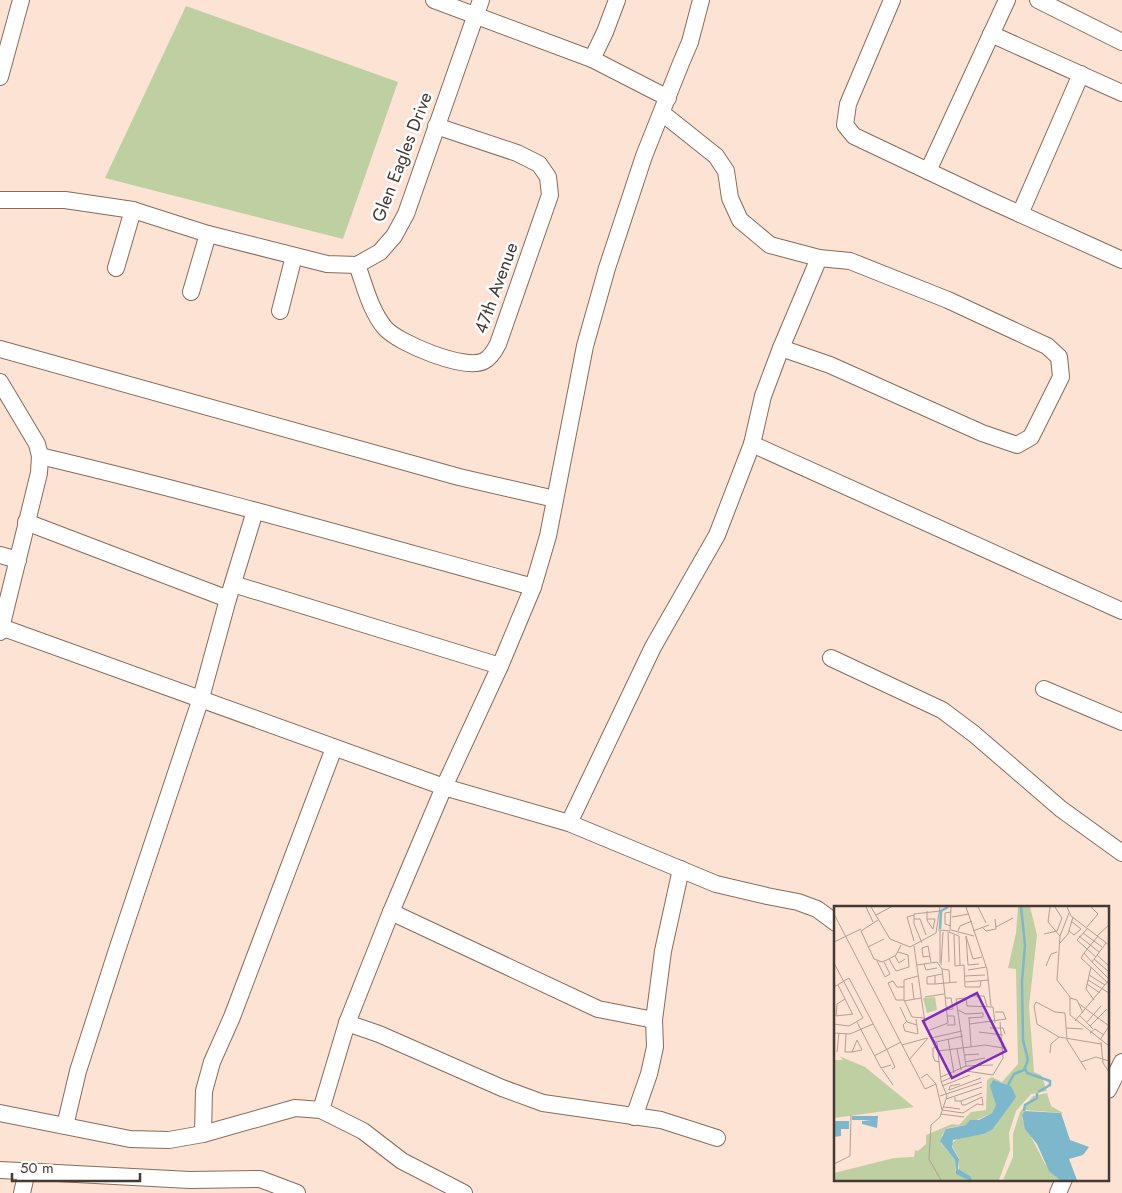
<svg xmlns="http://www.w3.org/2000/svg" width="1122" height="1193" font-family="Jost,sans-serif">
<rect width="100%" height="100%" fill="#fce3d4"/>
<path fill="#becfa1" d="M 186,6 L 398,82 L 343,239 L 105,178 Z"/>
<g fill="none" stroke-linecap="round" stroke-linejoin="round">
<g stroke="#876c5c" stroke-width="18">
<g id="street">
<path d="M 434,0 L 592,59 L 605,32 L 617,0"/>
<path d="M 892,0 L 848,104 L 845,125 L 854,136 L 987,199 L 1122,260"/>
<path d="M 1038,0 L 1122,42"/>
<path d="M 991,34 L 1122,93"/>
<path d="M 592,59 L 668,98"/>
<path d="M 0,77 L 21,0"/>
<path d="M 662,113 L 716,156 L 726,171 L 730,198 L 740,220 L 770,245 L 819,258 L 850,261 L 948,300 L 1047,346 L 1059,357 L 1061,377 L 1031,437 L 1017,445 L 982,433 L 830,365 L 781,348"/>
<path d="M 928,171 L 1007,0"/>
<path d="M 0,200 L 65,200 L 133,210 L 208,234 L 327,264 L 357,265 L 380,252 L 394,236 L 406,214 L 481,0"/>
<path d="M 1020,214 L 1081,74"/>
<path d="M 357,265 C 365,286 370,310 385,328 C 398,343 465,371 484,361 C 490,358 495,350 498,344 L 550,195 L 548,177 L 539,164 L 517,153 L 436,126"/>
<path d="M 116,268 L 133,210"/>
<path d="M 191,292 L 208,234"/>
<path d="M 280,311 L 294,256"/>
<path d="M 0,349 L 459,477 L 555,499"/>
<path d="M 0,382 L 37,444 L 40,456 L 39,473 L 0,632"/>
<path d="M 752,444 L 1122,611"/>
<path d="M 40,456 C 205,495 369,542 533,587"/>
<path d="M 26,522 L 228,599"/>
<path d="M 0,555 L 18,560"/>
<path d="M 233,584 L 500,666"/>
<path d="M 1,627 L 444,787 L 569,823 L 716,884 L 767,896 L 798,902 L 817,909 L 836,923"/>
<path d="M 831,658 L 942,710 L 974,734 L 1061,809 L 1122,853"/>
<path d="M 1044,689 L 1122,722"/>
<path d="M 569,823 L 653,647 L 717,535 L 752,444 L 763,396 L 781,348 L 819,258"/>
<path d="M 391,912 L 598,1009 L 654,1020"/>
<path d="M 347,1023 L 379,1034 L 502,1088 L 543,1103 L 661,1120 L 717,1138"/>
<path d="M 1108,1090 L 1122,1062"/>
<path d="M 321,1110 L 347,1023 L 391,912 L 444,787 L 500,666 L 533,587 L 548,536 L 585,346 L 607,268 L 644,156 L 681,63 L 690,42 L 701,0"/>
<path d="M 0,1113 L 130,1139 L 169,1140 L 203,1134 L 295,1108 L 321,1110 L 363,1131 L 402,1161 L 464,1193"/>
<path d="M 634,1117 L 649,1074 L 655,1047 L 654,1020 L 663,951 L 681,869"/>
<path d="M 65,1126 L 78,1071 L 116,953 L 201,698 L 228,599 L 255,511"/>
<path d="M 203,1134 L 204,1091 L 212,1062 L 232,1017 L 334,748"/>
<path d="M 0,1170 L 190,1180 L 260,1179 L 297,1193"/>
<path d="M 22,1193 L 27,1171"/>
<path d="M 1058,1193 L 1064,1179"/>
</g>
</g>
<use href="#street" stroke="#fff" stroke-width="16"/>
</g>
<g text-anchor="middle" stroke-width="5" stroke-linejoin="round" paint-order="stroke">
<g font-size="18" fill="#453932" stroke="#fff">
<text transform="translate(402 157) rotate(-69)" y="6">Glen Eagles Drive</text>
<text transform="translate(496 288) rotate(-70)" y="6">47th Avenue</text>
</g>
</g>
<g transform="translate(834 906)">
<rect width="275" height="275" fill="#fce3d4"/>
<path d="M 184,1 L 196,1 L 203,29 L 195,100 L 200,166 L 207,169 L 213,185 L 197,188 L 182,205 L 175,227 L 176,244 L 165,274 L 138,274 L 133,268 L 125,266 L 125,252 L 117,238 L 124,232 L 150,228 L 161,221 L 176,197 L 177,180 L 166,176 L 158,183 L 162,199 L 158,207 L 132,219 L 114,222 L 108,229 L 107,237 L 121,254 L 121,265 L 134,274 L 0,274 L 0,267 L 60,252 L 80,251 L 81,244 L 84,245 L 92,238 L 92,229 L 118,218 L 125,219 L 137,206 L 152,204 L 153,174 L 158,171 L 168,176 L 184,158 L 182,63 L 174,62 L 182,27 ZM 101,91 L 103,104 L 93,107 L 89,92 ZM 5,150 L 31,161 L 80,201 L 0,212 L 0,154 L 9,154 ZM 213,187 L 217,200 L 229,207 L 191,204 L 188,213 L 211,258 L 226,274 L 169,274 L 179,251 L 179,228 L 186,206 L 199,190 Z" fill="#becfa1"/>
<path d="M 159,174 L 177,180 L 182,191 L 159,223 L 150,228 L 119,234 L 118,241 L 125,253 L 124,263 L 136,270 L 138,274 L 134,274 L 122,268 L 121,254 L 106,235 L 112,223 L 132,219 L 136,214 L 145,214 L 158,207 L 162,199 L 156,180 ZM 191,205 L 227,207 L 236,234 L 255,241 L 249,249 L 235,253 L 243,274 L 226,274 L 215,265 L 203,238 L 191,223 L 188,209 ZM 18,210 L 44,210 L 43,222 L 28,218 L 28,215 L 38,214 L 18,214 ZM 0,215 L 15,215 L 15,223 L 7,223 L 7,230 L 0,231 Z" fill="#7db7cb"/>
<path fill="none" stroke="#7db7cb" stroke-width="2.5" d="M 106,23 L 107,5 L 114,1M 191,162 L 193,167 L 216,175 L 216,179 L 204,186M 172,183 L 180,168 L 190,164 L 194,154 L 189,134 L 188,75 L 191,39 L 187,1M 190,205 L 191,199 L 203,192 L 203,187"/>
<path fill="none" stroke="#b39f93" stroke-width="1" d="M 32,1 L 39,16M 37,1 L 56,33 L 76,41 L 102,27 L 106,1M 132,1 L 153,63 L 157,100M 144,1 L 152,17M 216,1 L 214,16 L 226,30 L 223,74 L 236,91 L 236,109 L 275,140M 233,1 L 237,10 L 275,39M 0,8 L 91,183 L 102,178M 42,9 L 57,1M 80,9 L 73,11 L 80,35M 118,11 L 135,8M 80,13 L 86,13 L 92,29M 93,13 L 101,13 L 99,23 L 94,16 L 93,14 L 93,5M 44,14 L 27,25 L 40,53 L 48,56 L 55,53 L 62,49 L 67,39M 117,20 L 111,18 L 111,7 L 117,6M 162,21 L 179,12M 253,21 L 264,8 L 257,1M 149,22 L 152,25 L 162,23 L 161,13M 254,22 L 243,34 L 262,51M 104,24 L 116,25 L 117,1M 117,24 L 140,30M 124,25 L 126,20 L 138,15M 139,25 L 155,19M 235,25 L 240,29 L 247,23 L 237,15M 114,26 L 115,56M 115,26 L 125,30 L 126,59M 249,27 L 268,41M 210,28 L 223,25 L 228,12 L 221,1M 120,29 L 121,60 L 130,59 L 131,81 L 146,81 L 147,75M 132,30 L 134,59 L 145,58M 132,30 L 139,53 L 148,51M 226,30 L 235,7M 245,30 L 265,46M 263,30 L 275,19M 0,36 L 27,23M 88,37 L 80,18 L 80,8 L 106,5M 226,37 L 234,28 L 239,11M 272,37 L 258,56 L 275,73M 80,40 L 91,117 L 96,131 L 103,137 L 107,175 L 113,190 L 106,211 L 97,219 L 95,253 L 107,274M 34,41 L 50,33M 250,47 L 247,52 L 275,78M 263,49 L 275,60M 61,50 L 65,57 L 71,53M 96,50 L 89,51 L 88,42 L 94,40 L 97,56M 55,53 L 62,65 L 75,61 L 74,49 L 64,46M 260,53 L 275,66M 43,55 L 51,71 L 56,68 L 50,56M 258,56 L 250,47 L 264,30M 0,57 L 29,112 L 15,120 L 0,118M 106,57 L 106,25M 90,58 L 92,64 L 103,62M 83,59 L 103,56 L 108,63 L 114,117 L 93,125M 107,59 L 109,26M 212,60 L 217,48 L 223,46M 257,61 L 252,83 L 260,94M 108,63 L 115,64 L 116,77M 134,64 L 152,61M 255,69 L 271,79M 84,70 L 70,74 L 70,94 L 78,111 L 90,112M 101,70 L 101,78 L 93,78 L 93,71 L 108,68M 131,70 L 151,69M 254,74 L 275,87M 131,76 L 155,74M 78,77 L 80,93M 101,78 L 123,76M 253,78 L 266,87M 4,79 L 18,107 L 19,108 L 2,110 L 3,98 L 11,93M 0,81 L 15,72 L 54,146 L 61,161 L 58,163M 135,90 L 150,90 L 153,100M 91,91 L 110,88M 236,92 L 243,94 L 249,107M 70,94 L 62,94 L 54,77 L 59,75 L 63,81 L 70,81M 70,95 L 87,92M 244,97 L 275,120M 66,101 L 73,116 L 83,119M 109,104 L 119,103 L 117,92 L 111,92M 124,104 L 132,108 L 149,107 L 149,111 L 135,112M 231,107 L 221,106 L 202,96 L 200,100 L 203,118 L 225,131 L 267,138M 231,107 L 233,134 L 252,164M 246,110 L 259,123M 135,111 L 137,140M 73,115 L 69,119 L 71,125 L 84,128 L 82,113M 241,115 L 275,74M 23,116 L 47,162 L 57,159M 253,116 L 267,100M 136,118 L 172,113 L 169,106 L 161,106M 113,119 L 121,119 L 120,110 L 113,110M 256,120 L 273,103M 156,122 L 169,122 L 171,128M 232,122 L 249,123M 145,126 L 169,129M 0,127 L 16,128 L 39,118M 256,127 L 261,123 L 270,129M 12,128 L 11,146 L 18,146 L 23,134 L 28,144 L 18,146M 97,132 L 128,125M 114,133 L 120,167M 266,134 L 275,120M 102,136 L 129,130M 267,136 L 269,157 L 275,166M 68,139 L 93,132M 104,141 L 99,142 L 99,150 L 101,155 L 106,156M 123,143 L 127,164M 104,145 L 151,139 L 169,142M 3,146 L 5,127M 216,147 L 217,138 L 225,131M 130,149 L 145,148M 40,150 L 67,136M 75,154 L 94,132M 131,156 L 151,152M 247,156 L 262,151 L 275,155M 132,160 L 122,93 L 132,92 L 133,100 L 159,101 L 161,117M 48,163 L 59,179M 107,171 L 132,160 L 159,159M 87,172 L 93,168 L 102,178 L 108,204M 107,176 L 132,165 L 159,169 L 169,152 L 166,116M 126,178 L 116,180 L 115,184 L 147,172M 108,180 L 136,169M 106,190 L 148,176M 121,191 L 121,195 L 127,195 L 148,187M 112,193 L 148,181M 127,195 L 128,199 L 131,199 L 148,191M 110,201 L 126,203M 108,204 L 129,207 L 143,198 L 149,199 L 148,191M 107,208 L 130,211M 0,258 L 16,250 L 17,209"/>
<path fill="#7b2cbf" fill-opacity="0.15" stroke="#7b2cbf" stroke-width="2.5" d="M 143,87 L 172,145 L 118,172 L 89,115 Z"/>
<rect width="275" height="275" fill="none" stroke="#453932" stroke-width="2.5"/>
</g>
<path d="M12 1173v8h128v-8" fill="none" stroke="#453932" stroke-width="2.5"/>
<text x="20" y="1173" font-size="15" fill="#453932" stroke="#ffffff" stroke-width="4" paint-order="stroke">50 m</text>
</svg>
